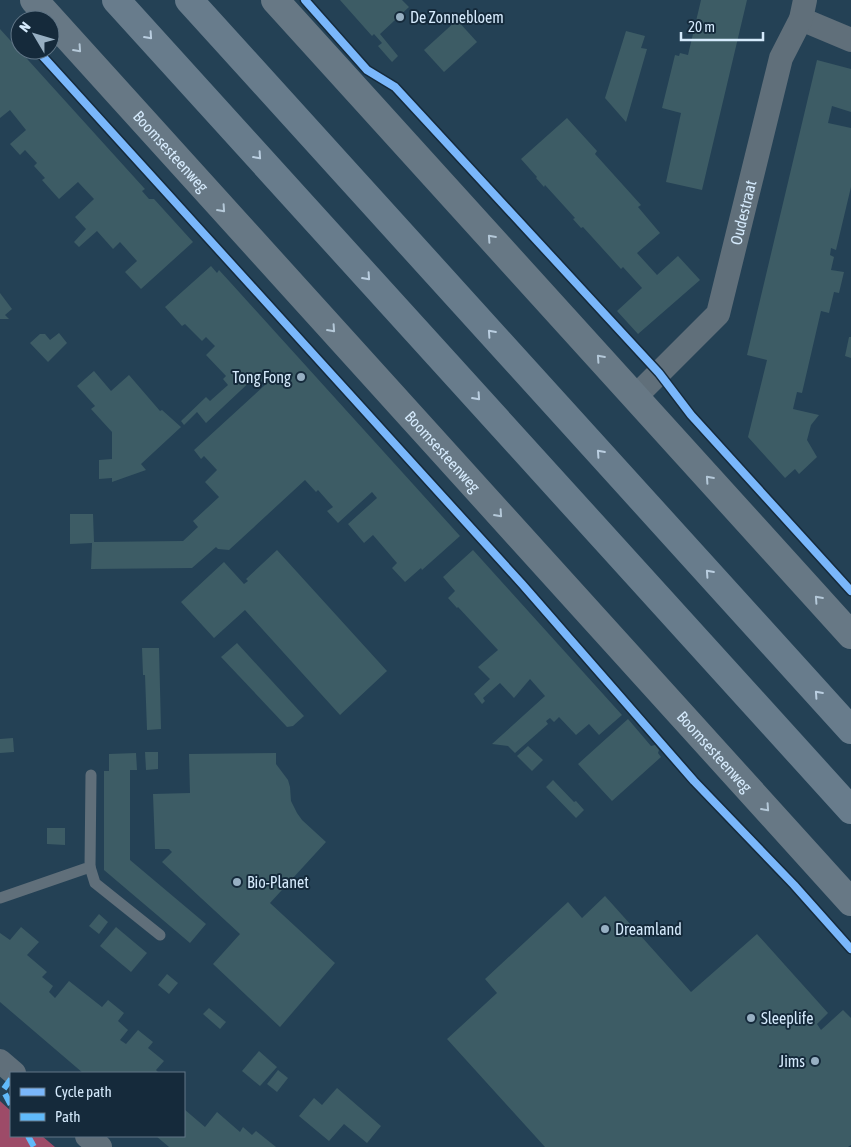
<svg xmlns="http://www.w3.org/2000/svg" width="851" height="1147" font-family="'Asap Condensed',sans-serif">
<rect width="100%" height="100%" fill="#244155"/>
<path fill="#9d4b68" d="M 0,1101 L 11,1111 L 11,1136 L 42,1136 L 55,1147 L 0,1147 Z"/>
<g fill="#3d5c65">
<path d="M 340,0 L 402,0 L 409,7 L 380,34 L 398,56 L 392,62 L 378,46 L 382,43 L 374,34 L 372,36 Z"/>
<path d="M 701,0 L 747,0 L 702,190 L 666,182 L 681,113 L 662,108 L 675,55 L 679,56 L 680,53 L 688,55 Z"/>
<path d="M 457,20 L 477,42 L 444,72 L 424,50 Z"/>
<path d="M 0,29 L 144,188 L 145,189 L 142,191 L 149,199 L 154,199 L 193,242 L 141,289 L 125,272 L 137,261 L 120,242 L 113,249 L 97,231 L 79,247 L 74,242 L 86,229 L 75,217 L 94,199 L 78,182 L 59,199 L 42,180 L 45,178 L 34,166 L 37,163 L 25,150 L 20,155 L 10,144 L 26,130 L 10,110 L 0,118 Z"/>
<path d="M 626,31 L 645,36 L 641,48 L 647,49 L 626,122 L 605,98 Z"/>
<path d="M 817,60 L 851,69 L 851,112 L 832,106 L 828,123 L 851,128 L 851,187 L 836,250 L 831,248 L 830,255 L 834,257 L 831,270 L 844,272 L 839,293 L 834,292 L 829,313 L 821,311 L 802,393 L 797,392 L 793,409 L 819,415 L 811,425 L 807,440 L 817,457 L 799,474 L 795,469 L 785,478 L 748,437 L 767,360 L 747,355 Z"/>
<path d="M 567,118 L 597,151 L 595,154 L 641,205 L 638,207 L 660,233 L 637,253 L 657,275 L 678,256 L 700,280 L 638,334 L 617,311 L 642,288 L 623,267 L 621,269 L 583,227 L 581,228 L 573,219 L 575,218 L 545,185 L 544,187 L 536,178 L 537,177 L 521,159 Z"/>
<path d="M 211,266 L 217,273 L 219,270 L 230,282 L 460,536 L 422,570 L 421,568 L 405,582 L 392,568 L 397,563 L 373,535 L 364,543 L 348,524 L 377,498 L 372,492 L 338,523 L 327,511 L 333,507 L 318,490 L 316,492 L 305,480 L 229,550 L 218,549 L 216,547 L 192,568 L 91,569 L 92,543 L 70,544 L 70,514 L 93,514 L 94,542 L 183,541 L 198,527 L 193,521 L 219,497 L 205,482 L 217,470 L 204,456 L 201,459 L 194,450 L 265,385 L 256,376 L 206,423 L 197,412 L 184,425 L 181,421 L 206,397 L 210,401 L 228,385 L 223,379 L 226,376 L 206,355 L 215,346 L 206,337 L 202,341 L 185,324 L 182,326 L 165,307 Z"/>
<path d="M 0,293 L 12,309 L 5,315 L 9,319 L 0,319 Z"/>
<path d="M 59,333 L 67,343 L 48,362 L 30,343 L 40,334 L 45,334 L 50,340 Z"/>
<path d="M 849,337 L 851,337 L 851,358 L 845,356 Z"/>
<path d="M 94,371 L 111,391 L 129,375 L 160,411 L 162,410 L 181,427 L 141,464 L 146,470 L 112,482 L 112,478 L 99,479 L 99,460 L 112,459 L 112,432 L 91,409 L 95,406 L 77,386 Z"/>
<path d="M 277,550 L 387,671 L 340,715 L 245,610 L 214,638 L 181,602 L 224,562 L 244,584 L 248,581 L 246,579 Z"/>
<path d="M 473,550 L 622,715 L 599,735 L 589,724 L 576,735 L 559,717 L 554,722 L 550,718 L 546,721 L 548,724 L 515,753 L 508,746 L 492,744 L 545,696 L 530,679 L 514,698 L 500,683 L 483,698 L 485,701 L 482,704 L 474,694 L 490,679 L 478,667 L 498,650 L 458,607 L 457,608 L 448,598 L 455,591 L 443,577 Z"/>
<path d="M 237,643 L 304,716 L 293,726 L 287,727 L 221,657 Z"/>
<path d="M 142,648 L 159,648 L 161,729 L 147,730 L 145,675 L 143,675 Z"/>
<path d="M 628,719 L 651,746 L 655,745 L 659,750 L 658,753 L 661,757 L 612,801 L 578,764 Z"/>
<path d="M 13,738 L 14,752 L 0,753 L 0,739 Z"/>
<path d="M 528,746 L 543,760 L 532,771 L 517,756 Z"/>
<path d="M 145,752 L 158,752 L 158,769 L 146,770 Z"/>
<path d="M 136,753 L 137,770 L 130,770 L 130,860 L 206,924 L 190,943 L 104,870 L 104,771 L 109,771 L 109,754 Z"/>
<path d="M 276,753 L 276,764 L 288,780 L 290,787 L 291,801 L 297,813 L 302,820 L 326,842 L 270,903 L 335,963 L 280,1027 L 213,964 L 240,934 L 162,862 L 172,852 L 169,849 L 155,849 L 153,794 L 190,793 L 189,754 Z"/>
<path d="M 553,780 L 574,802 L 576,801 L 584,810 L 576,818 L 546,787 Z"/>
<path d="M 47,828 L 65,828 L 65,845 L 47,844 Z"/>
<path d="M 605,896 L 691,992 L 757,934 L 828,1013 L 817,1024 L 821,1030 L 843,1010 L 851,1018 L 851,1145 L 848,1147 L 545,1147 L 447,1039 L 497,993 L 485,979 L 568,902 L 582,918 Z"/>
<path d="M 99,914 L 108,922 L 99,934 L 89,926 Z"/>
<path d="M 21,927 L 39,942 L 27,955 L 47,972 L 42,977 L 53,986 L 49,992 L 55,998 L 69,981 L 102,1007 L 108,1000 L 124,1013 L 118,1021 L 128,1030 L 120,1040 L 126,1044 L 138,1030 L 153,1042 L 148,1048 L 164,1061 L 156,1070 L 159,1073 L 83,1073 L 0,1002 L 0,933 L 10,940 Z"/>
<path d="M 116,927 L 147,953 L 131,972 L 100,946 Z"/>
<path d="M 167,974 L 178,983 L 169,994 L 158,985 Z"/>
<path d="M 209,1008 L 226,1022 L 220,1029 L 203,1014 Z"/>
<path d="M 259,1051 L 277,1067 L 260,1086 L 242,1071 Z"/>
<path d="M 278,1070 L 288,1078 L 277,1092 L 267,1084 Z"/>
<path d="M 337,1088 L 381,1126 L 367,1143 L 344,1124 L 329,1141 L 299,1116 L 314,1098 L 322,1105 Z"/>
<path d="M 184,1109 L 205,1127 L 217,1112 L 240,1132 L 243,1127 L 252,1135 L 256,1131 L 276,1147 L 169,1147 L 156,1136 L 184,1136 Z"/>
</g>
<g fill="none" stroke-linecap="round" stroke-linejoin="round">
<g stroke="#606f7a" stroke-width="11">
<path d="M 90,867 L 95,883 L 160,935"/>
<path d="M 0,898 L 90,867 L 91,775"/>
</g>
<g stroke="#606f7a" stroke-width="24">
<path d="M 801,19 L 851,40"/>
<path id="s1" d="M 635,397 L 718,314 L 781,58 L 801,19 L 805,0"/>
<path d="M 0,1061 L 14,1073"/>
<path d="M 87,1136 L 100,1147"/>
</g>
<g stroke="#677885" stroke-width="28">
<path id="s2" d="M 34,0 L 851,902"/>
<path d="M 275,0 L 851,635"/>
</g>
<g stroke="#687c8c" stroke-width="28">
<path d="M 116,0 L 851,810"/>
<path d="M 189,0 L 851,730"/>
</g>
<g stroke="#60bafa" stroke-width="6" stroke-dasharray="12 6" stroke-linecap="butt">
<path d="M 11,1079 L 3,1090 L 11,1105"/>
<path d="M 28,1136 L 34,1147"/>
</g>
<g stroke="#152a3b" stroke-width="11">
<g id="cycleway">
<path d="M 305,0 L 367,70 L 395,87 L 659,373 L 691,415 L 851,591"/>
<path d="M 37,50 L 522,584 L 694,781 L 794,885 L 851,949"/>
</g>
</g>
<use href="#cycleway" stroke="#7ab7fb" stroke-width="8"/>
</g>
<defs><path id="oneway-chevron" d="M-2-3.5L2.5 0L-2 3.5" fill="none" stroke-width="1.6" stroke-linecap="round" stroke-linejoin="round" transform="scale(1.25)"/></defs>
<g stroke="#bacee0">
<use href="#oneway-chevron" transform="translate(149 36) rotate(48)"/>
<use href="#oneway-chevron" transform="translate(258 156) rotate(48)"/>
<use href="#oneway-chevron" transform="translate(367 277) rotate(48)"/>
<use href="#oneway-chevron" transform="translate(491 333) rotate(-132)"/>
<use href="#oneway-chevron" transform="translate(477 397) rotate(48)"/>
<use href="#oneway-chevron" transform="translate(600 453) rotate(-132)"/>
<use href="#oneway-chevron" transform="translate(709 573) rotate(-132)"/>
<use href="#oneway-chevron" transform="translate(818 694) rotate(-132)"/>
</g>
<g stroke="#b4c8d8">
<use href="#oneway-chevron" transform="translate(78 49) rotate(48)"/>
<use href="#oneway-chevron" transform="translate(222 209) rotate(48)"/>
<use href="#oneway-chevron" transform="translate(491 238) rotate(-132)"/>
<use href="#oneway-chevron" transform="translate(332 329) rotate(48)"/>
<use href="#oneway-chevron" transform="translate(600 358) rotate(-132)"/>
<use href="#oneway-chevron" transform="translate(709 479) rotate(-132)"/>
<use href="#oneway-chevron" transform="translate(499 514) rotate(48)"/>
<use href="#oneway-chevron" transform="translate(818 599) rotate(-132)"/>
<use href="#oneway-chevron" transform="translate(766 808) rotate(48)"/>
</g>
<g fill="#97afc2" stroke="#152a3b" stroke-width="2">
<circle cx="400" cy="17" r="5"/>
<circle cx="301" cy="377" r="5"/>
<circle cx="237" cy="882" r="5"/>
<circle cx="605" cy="929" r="5"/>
<circle cx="751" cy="1018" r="5"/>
<circle cx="815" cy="1061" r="5"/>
</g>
<g text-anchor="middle" stroke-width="4" stroke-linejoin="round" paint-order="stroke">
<g font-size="16" fill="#d5eafc" stroke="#152a3b" text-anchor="start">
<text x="410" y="23">De Zonnebloem</text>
<text x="291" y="383" text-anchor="end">Tong Fong</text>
<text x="247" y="888">Bio-Planet</text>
<text x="615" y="935">Dreamland</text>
<text x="761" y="1024">Sleeplife</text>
<text x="805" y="1067" text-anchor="end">Jims</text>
</g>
<g font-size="16" fill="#d5eafc" stroke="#152a3b">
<text dy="6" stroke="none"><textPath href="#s2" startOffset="204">Boomsesteenweg</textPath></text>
<text dy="6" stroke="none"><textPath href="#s1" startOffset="222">Oudestraat</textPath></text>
<text dy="6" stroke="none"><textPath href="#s2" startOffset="609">Boomsesteenweg</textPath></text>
<text dy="6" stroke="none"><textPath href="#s2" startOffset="1014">Boomsesteenweg</textPath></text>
</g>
</g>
<rect x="10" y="1072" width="175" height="65" fill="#152a3b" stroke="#627788"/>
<rect x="20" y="1088" width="25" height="8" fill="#7ab7fb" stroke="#627788"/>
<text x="55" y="1097" font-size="15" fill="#d5eafc">Cycle path</text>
<rect x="20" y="1113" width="25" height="8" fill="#60bafa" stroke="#627788"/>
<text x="55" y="1122" font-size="15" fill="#d5eafc">Path</text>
<g transform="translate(35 35) rotate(308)"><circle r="24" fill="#152a3b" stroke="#627788"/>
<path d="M0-4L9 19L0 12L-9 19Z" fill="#97afc2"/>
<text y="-8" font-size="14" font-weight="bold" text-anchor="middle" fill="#d5eafc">N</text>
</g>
<path d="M681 32v8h82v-8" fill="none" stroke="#d5eafc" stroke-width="2.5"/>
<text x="688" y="32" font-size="15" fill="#d5eafc" stroke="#152a3b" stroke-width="4" paint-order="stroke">20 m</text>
</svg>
